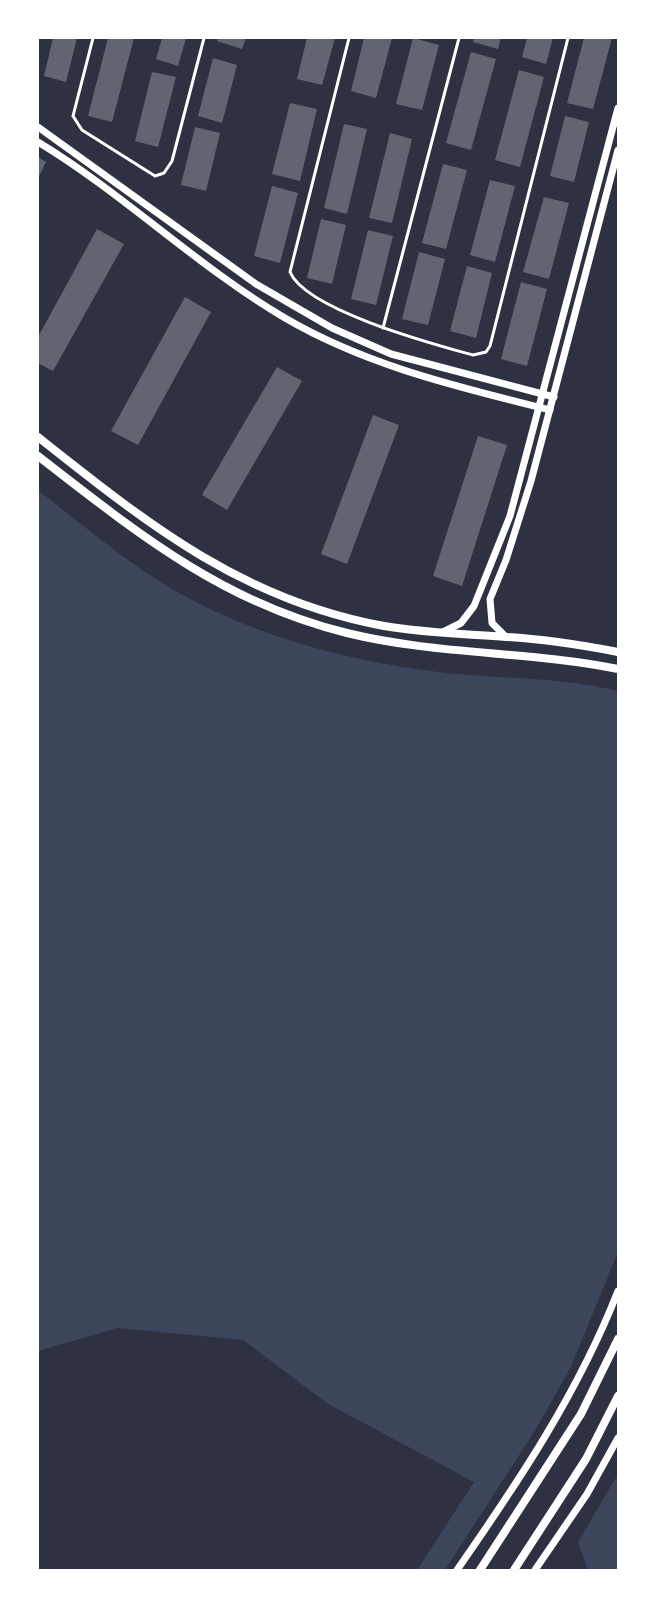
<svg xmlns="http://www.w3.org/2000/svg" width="656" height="1608" font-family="Inter,sans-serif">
<rect width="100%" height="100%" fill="#2d3142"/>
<g fill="#3c4559">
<path d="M 38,490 C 88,529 140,574 198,603 C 275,642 360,663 446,673 C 504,679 562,677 618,691 L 618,1252 L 571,1367 L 536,1429 L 445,1570 L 417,1570 L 474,1482 L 328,1404 L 243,1340 L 118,1328 L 38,1351 Z"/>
<path d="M 618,1474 L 618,1570 L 588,1570 L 578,1542 Z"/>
</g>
<g fill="#626471">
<path d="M 53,38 L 77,38 L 66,82 L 44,76 Z"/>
<path d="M 108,38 L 134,38 L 112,122 L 88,116 Z"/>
<path d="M 162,38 L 186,38 L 178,66 L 156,59 Z"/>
<path d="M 218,38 L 246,38 L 242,49 L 217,41 Z"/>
<path d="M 307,38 L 335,38 L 322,85 L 297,79 Z"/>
<path d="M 364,38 L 392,38 L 376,98 L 351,91 Z"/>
<path d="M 413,38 L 439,45 L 422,110 L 396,104 Z"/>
<path d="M 474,38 L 501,38 L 498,49 L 473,42 Z"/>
<path d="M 527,38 L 553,38 L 546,64 L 522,57 Z"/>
<path d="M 584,38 L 612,38 L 593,109 L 567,103 Z"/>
<path d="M 471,52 L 496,59 L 471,150 L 446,143 Z"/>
<path d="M 213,58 L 237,65 L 222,123 L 198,116 Z"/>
<path d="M 519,70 L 544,77 L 520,167 L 495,160 Z"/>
<path d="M 152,72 L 176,77 L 158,147 L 135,141 Z"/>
<path d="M 290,103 L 317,109 L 300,181 L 272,174 Z"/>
<path d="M 565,116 L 589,122 L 574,182 L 550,176 Z"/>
<path d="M 344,124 L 367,129 L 347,214 L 324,208 Z"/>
<path d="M 195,127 L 220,133 L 206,191 L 181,185 Z"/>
<path d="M 390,133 L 412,139 L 392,223 L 369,218 Z"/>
<path d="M 38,157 L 46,162 L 38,178 Z"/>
<path d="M 443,164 L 467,170 L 446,249 L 422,243 Z"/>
<path d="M 490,180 L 515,186 L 495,262 L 470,255 Z"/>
<path d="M 272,186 L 298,193 L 280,263 L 254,256 Z"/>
<path d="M 544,197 L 569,203 L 549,279 L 523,272 Z"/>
<path d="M 321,219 L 346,225 L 332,284 L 307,278 Z"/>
<path d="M 97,229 L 124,244 L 53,371 L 38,363 L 38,337 Z"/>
<path d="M 368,230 L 393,236 L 376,305 L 351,299 Z"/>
<path d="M 419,252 L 445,259 L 428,325 L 402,319 Z"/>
<path d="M 467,266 L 492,273 L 476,338 L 450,331 Z"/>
<path d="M 521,282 L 547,289 L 527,366 L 501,359 Z"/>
<path d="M 185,297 L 211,312 L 138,445 L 111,431 Z"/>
<path d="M 277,367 L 302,381 L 227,510 L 202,495 Z"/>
<path d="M 373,415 L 399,425 L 347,564 L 321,554 Z"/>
<path d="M 478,436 L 507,445 L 462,586 L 433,576 Z"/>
</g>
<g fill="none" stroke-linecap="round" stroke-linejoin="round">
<g stroke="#fff" stroke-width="3">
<path d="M 93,38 L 73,116 L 82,130 L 155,176 L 164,173 L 172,161 L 204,38"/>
<path d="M 349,38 L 290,272 C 306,310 433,344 473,355 L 486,352 L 490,346 L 568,38"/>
<path d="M 383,328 L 459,38"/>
</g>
<g stroke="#fff" stroke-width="7">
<path d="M 38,127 L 256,284 L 332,328 L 391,354 L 554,397"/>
<path d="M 38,142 C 124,194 198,267 285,318 C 367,366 459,387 550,410"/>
<path d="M 443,632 L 461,623 L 474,606 L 510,516 L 618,108"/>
<path d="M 506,637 L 492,623 L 490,599 L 506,560 L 531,481 L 618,150"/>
<path d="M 457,1570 C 519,1481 578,1393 618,1291"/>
<path d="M 535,1570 L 587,1494 L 618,1438"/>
</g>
<g stroke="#fff" stroke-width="8">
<path d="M 38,437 C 148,524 242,600 384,626 C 425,633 465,634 506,637 C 544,639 581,645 618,652"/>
<path d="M 38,456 C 136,532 223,603 347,633 C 436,655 529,651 618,669"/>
</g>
<g stroke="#fff" stroke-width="8">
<path d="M 480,1570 L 581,1414 L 618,1339"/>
<path d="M 514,1570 L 586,1459 L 618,1396"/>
</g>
</g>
<rect width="656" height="1608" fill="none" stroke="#ffffff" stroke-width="78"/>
</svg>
